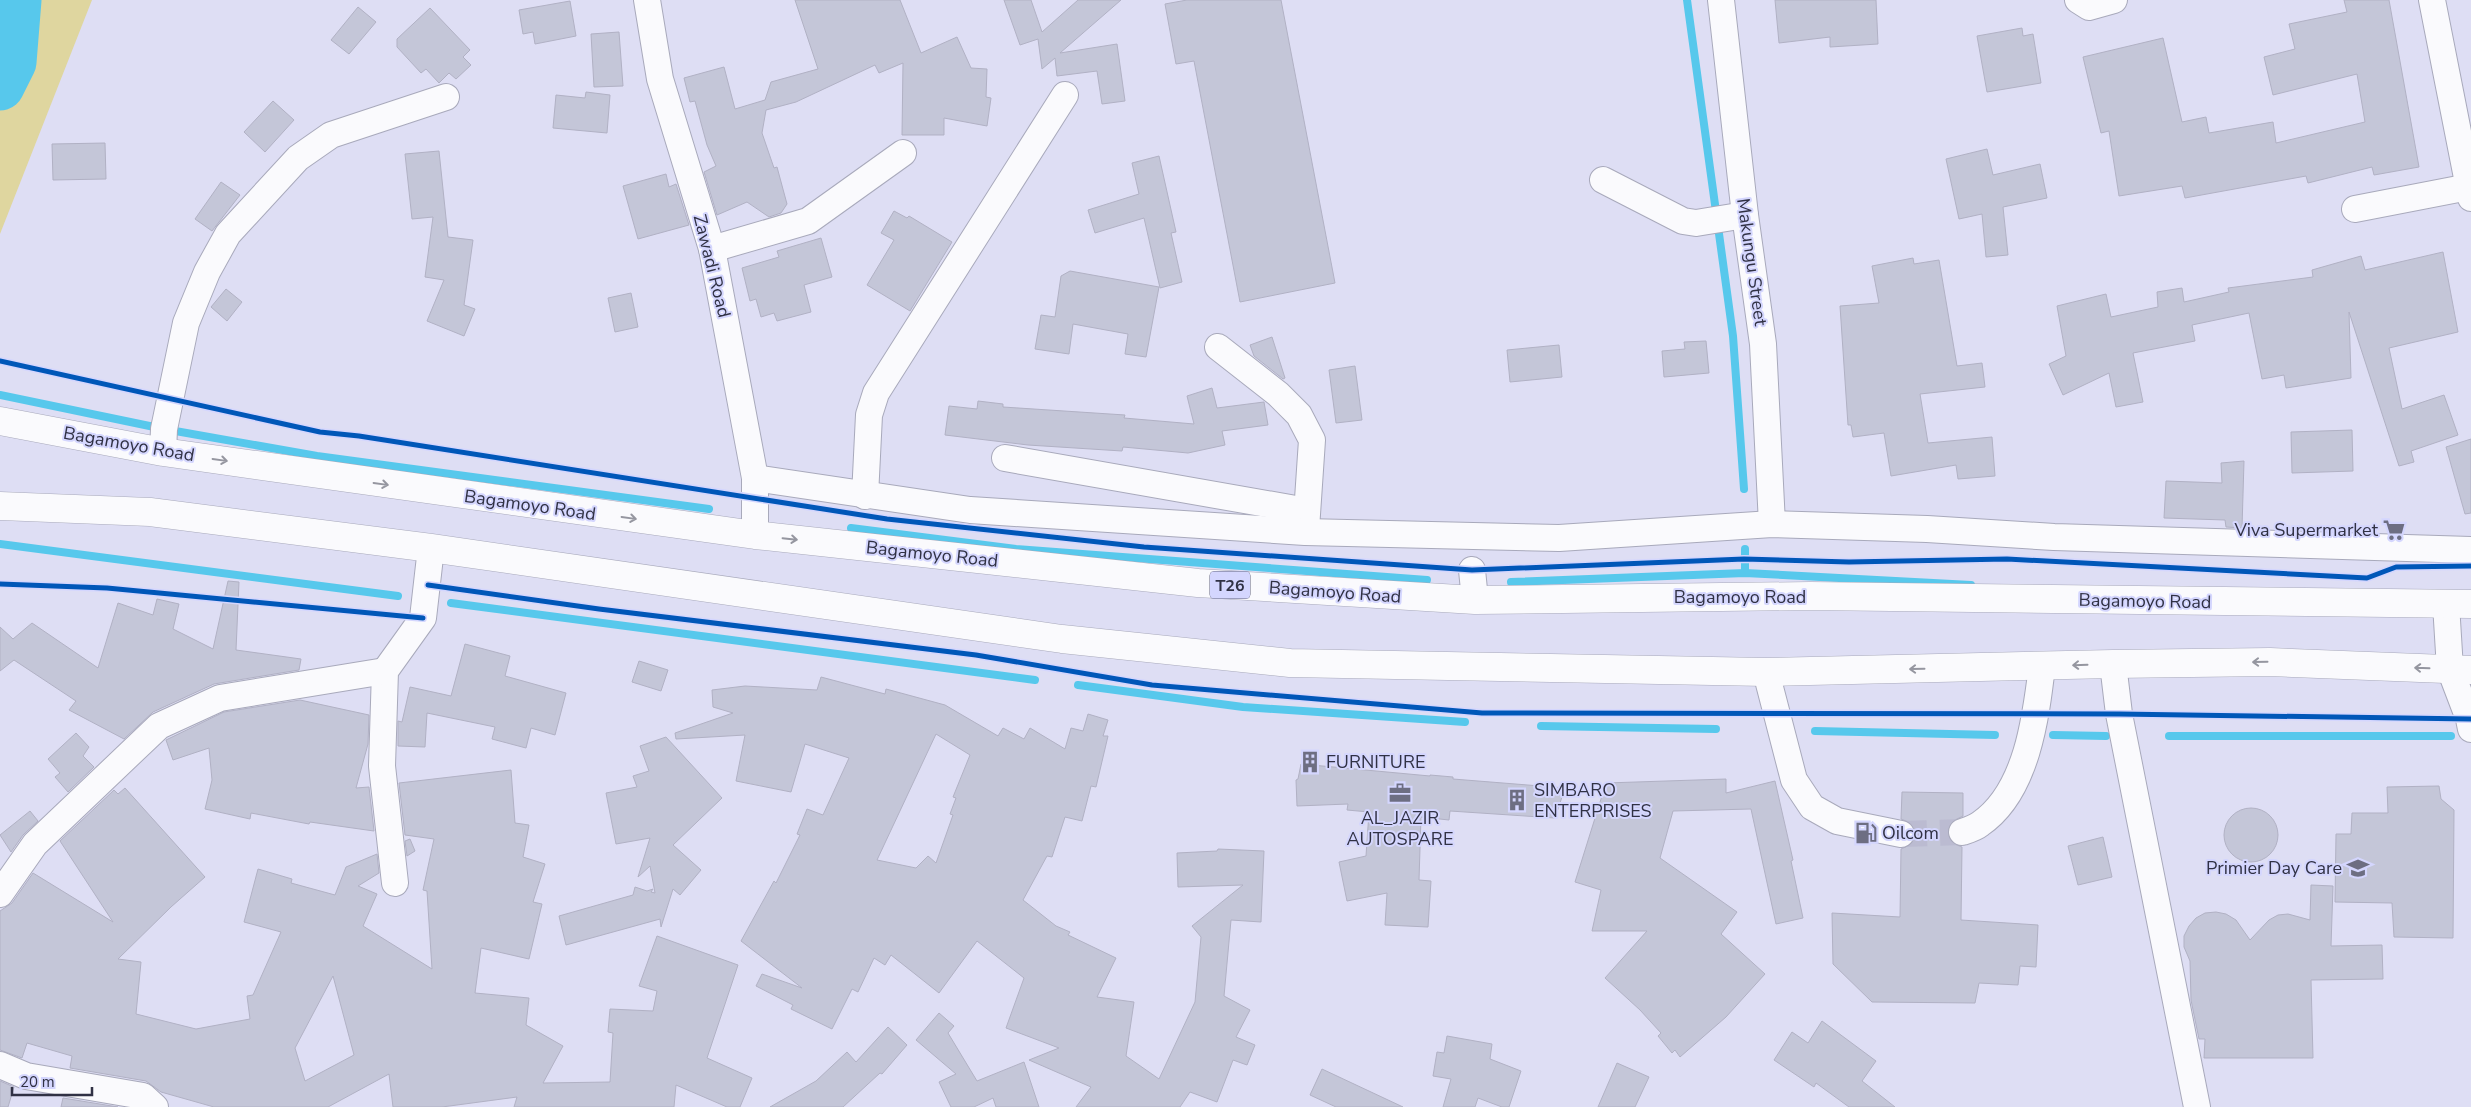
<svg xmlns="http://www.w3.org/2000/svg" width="2471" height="1107" font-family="'Nunito Sans',sans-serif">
<rect width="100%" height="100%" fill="#dedef4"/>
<path fill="#dfd69f" d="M 0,0 L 92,0 L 0,234 Z"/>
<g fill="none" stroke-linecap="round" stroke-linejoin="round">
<g stroke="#57c8ec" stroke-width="8">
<path d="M 1687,0 L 1733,336 L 1744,489"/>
<path d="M 0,395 L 164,429 L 317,456 L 709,509"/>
<path d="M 851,528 L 1016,549 L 1427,580"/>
<path d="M 0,544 L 398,596"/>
<path d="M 1745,549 L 1745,573"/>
<path d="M 1511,582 L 1745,573 L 1971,585"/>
<path d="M 451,603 L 1035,680"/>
<path d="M 1078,685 L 1243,707 L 1465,722"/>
<path d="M 1541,726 L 1716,729"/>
<path d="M 1815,731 L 1995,735"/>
<path d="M 2053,735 L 2106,736"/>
<path d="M 2169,736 L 2451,736"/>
</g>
<path stroke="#57c8ec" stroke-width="49" d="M 0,86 L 12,62 L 17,0"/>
</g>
<g fill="#c4c6d8" stroke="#b1b1c4" fill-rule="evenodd">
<path d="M 795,0 L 900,0 L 921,53 L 957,37 L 971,68 L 987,69 L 986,97 L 991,98 L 987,126 L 944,118 L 944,135 L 902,135 L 903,63 L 879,73 L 875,65 L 796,102 L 766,110 L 762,133 L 774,168 L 777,167 L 787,204 L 781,213 L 769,217 L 747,202 L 717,215 L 704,172 L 716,166 L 707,145 L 695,101 L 690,102 L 684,78 L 724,67 L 735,109 L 765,100 L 771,82 L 818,69 Z"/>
<path d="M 1004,0 L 1031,0 L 1042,32 L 1078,0 L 1121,0 L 1060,53 L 1117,44 L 1125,101 L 1102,104 L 1097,71 L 1057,76 L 1055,58 L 1042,69 L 1038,39 L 1020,45 Z"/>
<path d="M 1187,0 L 1281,0 L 1335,283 L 1240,302 L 1194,61 L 1176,64 L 1165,4 Z"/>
<path d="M 1775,0 L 1876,0 L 1878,44 L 1830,47 L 1830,37 L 1779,43 Z"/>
<path d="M 2344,0 L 2389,0 L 2419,167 L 2374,175 L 2372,167 L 2308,183 L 2306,176 L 2185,198 L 2182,186 L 2119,196 L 2109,131 L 2101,133 L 2083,57 L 2163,38 L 2182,122 L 2206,117 L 2209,133 L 2273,122 L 2276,143 L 2365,122 L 2357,74 L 2273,95 L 2264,57 L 2295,49 L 2289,24 L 2347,12 Z"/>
<path d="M 570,1 L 576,36 L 535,44 L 533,32 L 523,34 L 519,10 Z"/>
<path d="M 358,7 L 376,22 L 349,54 L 331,40 Z"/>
<path d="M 430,8 L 470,50 L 463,57 L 471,65 L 456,79 L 449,73 L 439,83 L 426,69 L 421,73 L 397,47 L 397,39 Z"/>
<path d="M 2022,28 L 2023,36 L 2033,34 L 2041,83 L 1987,92 L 1977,36 Z"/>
<path d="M 619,32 L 623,86 L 594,87 L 591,34 Z"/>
<path d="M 586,92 L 610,95 L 607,133 L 553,128 L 556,95 L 585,98 Z"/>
<path d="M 273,101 L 294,120 L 265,152 L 244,132 Z"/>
<path d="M 105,143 L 106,179 L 53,180 L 52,144 Z"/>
<path d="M 1987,149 L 1993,175 L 2040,164 L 2047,198 L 2003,207 L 2008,255 L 1986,257 L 1982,214 L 1959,219 L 1946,159 Z"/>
<path d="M 439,151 L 448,237 L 473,240 L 464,305 L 475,309 L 464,336 L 427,321 L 444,280 L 425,277 L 433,217 L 412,219 L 405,154 Z"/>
<path d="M 1159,156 L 1176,232 L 1171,233 L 1182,282 L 1160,288 L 1144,218 L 1095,233 L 1088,210 L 1139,194 L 1132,163 Z"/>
<path d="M 666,174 L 669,187 L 676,184 L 689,225 L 638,239 L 623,186 Z"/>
<path d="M 221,182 L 240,195 L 212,231 L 195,219 Z"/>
<path d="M 894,211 L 907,218 L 909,216 L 952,242 L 910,311 L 867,285 L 894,240 L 881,233 Z"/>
<path d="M 821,238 L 832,277 L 804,285 L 811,312 L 777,321 L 774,313 L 761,317 L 756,299 L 750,301 L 742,268 L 779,257 L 777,251 Z"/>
<path d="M 2443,252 L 2458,332 L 2389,348 L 2402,409 L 2444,395 L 2458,435 L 2411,451 L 2414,462 L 2399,466 L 2349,312 L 2351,378 L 2286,388 L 2284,375 L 2262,379 L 2249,313 L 2192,325 L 2195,341 L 2133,353 L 2143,402 L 2116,407 L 2109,373 L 2063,395 L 2049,364 L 2066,356 L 2057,306 L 2106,294 L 2111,317 L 2158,307 L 2157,292 L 2182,288 L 2184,302 L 2229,292 L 2228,288 L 2313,277 L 2312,270 L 2361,256 L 2365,270 Z"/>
<path d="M 1913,258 L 1914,264 L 1939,260 L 1957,366 L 1982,363 L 1985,387 L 1920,394 L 1928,443 L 1992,437 L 1995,476 L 1958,479 L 1956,465 L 1891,476 L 1884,433 L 1853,437 L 1851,425 L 1848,425 L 1840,306 L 1879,303 L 1872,266 Z"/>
<path d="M 1070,271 L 1159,287 L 1146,357 L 1125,354 L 1128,334 L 1073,324 L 1069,354 L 1035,349 L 1041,315 L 1055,317 L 1061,276 Z"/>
<path d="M 226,289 L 242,302 L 227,321 L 211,307 Z"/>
<path d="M 631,293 L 638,327 L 615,332 L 608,298 Z"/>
<path d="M 1272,337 L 1285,378 L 1283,379 L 1254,356 L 1250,345 Z"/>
<path d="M 1706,341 L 1709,373 L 1664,377 L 1662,351 L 1685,349 L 1684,342 Z"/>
<path d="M 1559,345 L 1562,377 L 1510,382 L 1507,350 Z"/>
<path d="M 1355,366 L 1362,420 L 1336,423 L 1329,370 Z"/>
<path d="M 1212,388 L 1217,408 L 1264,402 L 1268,425 L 1222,431 L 1225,445 L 1188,453 L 1123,447 L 1122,451 L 1028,445 L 945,435 L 949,406 L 977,409 L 978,401 L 1003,404 L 1003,407 L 1125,415 L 1124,418 L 1194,424 L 1187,396 Z"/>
<path d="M 2352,430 L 2353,471 L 2292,473 L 2291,432 Z"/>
<path d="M 2471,439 L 2471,513 L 2465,514 L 2446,447 Z"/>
<path d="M 2244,461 L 2242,528 L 2226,527 L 2225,520 L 2164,518 L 2166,481 L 2222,483 L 2221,463 Z"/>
<path d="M 228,581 L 239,582 L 236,650 L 301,659 L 299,670 L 214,684 L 153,712 L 124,739 L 69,710 L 76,701 L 14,660 L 0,671 L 0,627 L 13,639 L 32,623 L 98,668 L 118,603 L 153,615 L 157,599 L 179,604 L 173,629 L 213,649 Z"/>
<path d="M 465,644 L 510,656 L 505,676 L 566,693 L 555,735 L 531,728 L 526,748 L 492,739 L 495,727 L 427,713 L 425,747 L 398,746 L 398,721 L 402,722 L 410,687 L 451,696 Z"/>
<path d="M 639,661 L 668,670 L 661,691 L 632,682 Z"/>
<path d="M 821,677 L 885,694 L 886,689 L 945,705 L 998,736 L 1003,728 L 1024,739 L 1030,728 L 1065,749 L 1071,728 L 1083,731 L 1088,714 L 1108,720 L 1103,736 L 1108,736 L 1096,787 L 1091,786 L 1082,821 L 1065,817 L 1052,857 L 1047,856 L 1023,900 L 1056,926 L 1070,932 L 1068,935 L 1116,958 L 1097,997 L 1134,1002 L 1126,1056 L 1159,1079 L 1195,1002 L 1201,937 L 1192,926 L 1243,885 L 1178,887 L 1177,853 L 1217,851 L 1218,849 L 1264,851 L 1261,922 L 1231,920 L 1224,996 L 1250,1010 L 1236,1037 L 1255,1045 L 1247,1065 L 1233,1060 L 1217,1102 L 1190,1092 L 1180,1107 L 1076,1107 L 1091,1087 L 1029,1060 L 1059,1048 L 1006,1028 L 1024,978 L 977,941 L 939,993 L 891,955 L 885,965 L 874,958 L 858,992 L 852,989 L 832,1029 L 791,1009 L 793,1005 L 756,986 L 762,974 L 802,988 L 741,941 L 774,881 L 776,883 L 800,835 L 797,834 L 807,809 L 823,815 L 849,758 L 805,744 L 791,792 L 736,781 L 745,735 L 676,739 L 675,733 L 733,713 L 713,707 L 712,690 L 745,686 L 817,690 ZM 936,734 L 970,755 L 953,797 L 956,798 L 950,814 L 953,815 L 936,863 L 928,856 L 916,868 L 877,860 Z"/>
<path d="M 300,700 L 369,715 L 368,744 L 356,788 L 369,787 L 374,831 L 310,822 L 309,824 L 251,813 L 250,819 L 205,809 L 212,780 L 209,748 L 173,760 L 166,740 L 168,739 L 224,712 Z"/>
<path d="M 76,733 L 89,747 L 83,756 L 94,767 L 68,792 L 55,777 L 60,773 L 48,759 Z"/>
<path d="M 666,737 L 722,798 L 673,845 L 701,870 L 680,895 L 673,889 L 661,927 L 660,919 L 566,945 L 559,916 L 633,895 L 635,887 L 647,891 L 653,889 L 651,892 L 655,893 L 650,866 L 638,877 L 650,838 L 616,844 L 606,793 L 637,787 L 633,776 L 649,771 L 640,746 Z"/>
<path d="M 1301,764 L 1430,776 L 1430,775 L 1453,777 L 1453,779 L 1565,788 L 1555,818 L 1450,811 L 1449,820 L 1421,817 L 1419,880 L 1431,881 L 1428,927 L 1385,925 L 1387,893 L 1347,901 L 1339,862 L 1366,856 L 1369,812 L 1347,810 L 1348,804 L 1297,806 L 1296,780 L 1298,779 Z"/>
<path d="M 511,770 L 515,823 L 529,825 L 523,857 L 545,864 L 533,902 L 542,904 L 529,959 L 481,948 L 475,993 L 529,998 L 526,1025 L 563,1046 L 543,1083 L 610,1082 L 613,1033 L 608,1032 L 610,1009 L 653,1011 L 657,991 L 639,986 L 657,936 L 738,965 L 707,1058 L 752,1078 L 740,1107 L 727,1107 L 676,1085 L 674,1107 L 514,1107 L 517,1097 L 442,1107 L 393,1107 L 389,1074 L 328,1107 L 214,1107 L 161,1092 L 146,1081 L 70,1068 L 72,1056 L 27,1043 L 22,1058 L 0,1050 L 0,911 L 12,903 L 33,873 L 113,922 L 60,841 L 114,790 L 118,794 L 125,788 L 205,877 L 171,907 L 118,959 L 141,962 L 136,1014 L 196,1029 L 250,1019 L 247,996 L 253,995 L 281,932 L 244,922 L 258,869 L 292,879 L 291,883 L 335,895 L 346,867 L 377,854 L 379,873 L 358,886 L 377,894 L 363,926 L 432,969 L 427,891 L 423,890 L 434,839 L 405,835 L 399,783 ZM 333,976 L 354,1055 L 305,1081 L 295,1048 Z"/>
<path d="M 1726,779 L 1726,793 L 1775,781 L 1793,860 L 1791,861 L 1803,918 L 1776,924 L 1751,809 L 1673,811 L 1660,858 L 1737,912 L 1721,934 L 1765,974 L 1726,1017 L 1680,1057 L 1675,1050 L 1672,1053 L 1658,1036 L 1661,1033 L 1640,1010 L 1605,978 L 1647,931 L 1592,931 L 1601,890 L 1575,882 L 1606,783 Z"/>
<path d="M 2439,786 L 2441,799 L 2454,810 L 2453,938 L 2394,937 L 2392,903 L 2335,902 L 2336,834 L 2351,834 L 2352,813 L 2388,813 L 2387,787 Z"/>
<path d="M 1902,792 L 1963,793 L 1963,816 L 1951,822 L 1947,829 L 1948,837 L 1952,843 L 1962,847 L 1961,920 L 2038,925 L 2036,967 L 2020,966 L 2018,985 L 1979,983 L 1975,1003 L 1872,1002 L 1833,964 L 1832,913 L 1900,917 L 1901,849 L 1912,844 L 1916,836 L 1915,829 L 1911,823 L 1901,819 Z"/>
<circle cx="2251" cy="835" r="27"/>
<path d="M 30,811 L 38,821 L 23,835 L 11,852 L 0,835 Z"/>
<path d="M 2103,837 L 2112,877 L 2078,885 L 2068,846 Z"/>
<path d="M 410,839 L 415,851 L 407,856 L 405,841 Z"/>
<path d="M 2311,885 L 2333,886 L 2331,946 L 2382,945 L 2383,979 L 2311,980 L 2313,1058 L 2204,1058 L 2205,1039 L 2199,1039 L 2191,1000 L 2190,961 L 2184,947 L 2184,936 L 2189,926 L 2196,918 L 2205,913 L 2216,912 L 2226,914 L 2236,920 L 2250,940 L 2269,920 L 2278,915 L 2288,914 L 2310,920 Z"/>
<path d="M 939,1013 L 954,1026 L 948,1033 L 977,1081 L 1024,1062 L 1039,1107 L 996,1107 L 993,1098 L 974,1107 L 951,1107 L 939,1082 L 956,1074 L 916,1040 Z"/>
<path d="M 1822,1021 L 1876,1061 L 1862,1081 L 1895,1107 L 1849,1107 L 1816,1083 L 1814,1087 L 1774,1060 L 1792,1032 L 1808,1043 Z"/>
<path d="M 888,1027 L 907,1045 L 882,1074 L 880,1073 L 843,1107 L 770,1107 L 816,1081 L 847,1052 L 856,1062 Z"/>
<path d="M 1447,1036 L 1492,1044 L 1490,1059 L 1521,1071 L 1509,1107 L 1502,1107 L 1478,1098 L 1475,1107 L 1443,1107 L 1451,1079 L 1433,1076 L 1437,1052 L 1444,1053 Z"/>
<path d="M 1617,1063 L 1649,1077 L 1635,1107 L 1598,1107 Z"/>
<path d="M 1322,1069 L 1403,1107 L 1336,1107 L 1310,1095 Z"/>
<path d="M 0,1081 L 14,1087 L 8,1107 L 0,1107 Z"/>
<path d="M 63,1098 L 118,1107 L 61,1107 Z"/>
</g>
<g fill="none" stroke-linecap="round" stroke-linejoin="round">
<path stroke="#bbbbd1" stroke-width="26" stroke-dasharray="26 13" stroke-linecap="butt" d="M 1901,834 L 1962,832"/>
<g stroke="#a8a9bb" stroke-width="28">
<g id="minor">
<path d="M 647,0 L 660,79 L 712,249 L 755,478 L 755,535"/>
<path d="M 1721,0 L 1745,215 L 1763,344 L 1772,524"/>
<path d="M 2078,0 L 2089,7 L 2114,0"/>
<path d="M 2432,0 L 2471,198"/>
<path d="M 1603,180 L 1683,221 L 1696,223 L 1745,215"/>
<path d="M 2355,209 L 2469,187"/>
<path d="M 712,249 L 808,221 L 903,153"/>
<path d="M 1218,347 L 1278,394 L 1299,415 L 1312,440 L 1306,529"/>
<path d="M 163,452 L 164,429 L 186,323 L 207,272 L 228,234 L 298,158 L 331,135 L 446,97"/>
<path d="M 1005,458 L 1307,511"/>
<path d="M 755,478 L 970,510 L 1305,532 L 1559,538 L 1772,524 L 1927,529 L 2054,537 L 2471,550"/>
<path d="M 865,496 L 869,415 L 876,393 L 1065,95"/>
<path d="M 1472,570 L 1475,600"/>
<path d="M 2446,604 L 2450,669 L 2469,719 L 2471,729"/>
<path d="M 2113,664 L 2119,714 L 2197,1107"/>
<path d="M 1766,672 L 1794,780 L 1812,807 L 1837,821 L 1901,834"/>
<path d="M 1962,832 C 1968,830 1975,828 1980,824 C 2027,792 2036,717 2042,666"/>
<path d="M 395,883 L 382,766 L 385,671 L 423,618 L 431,548"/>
<path d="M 0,894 L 35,844 L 159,726 L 220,698 L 385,671"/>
<path d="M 0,1065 L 26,1076 L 143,1096 L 155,1107"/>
</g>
</g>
<g stroke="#a8a9bb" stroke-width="29">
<g id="highway">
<path d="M 0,421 L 163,452 L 755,535 L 1198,583 L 1475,600 L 1810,596 L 2471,604"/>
<path d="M 0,506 L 150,512 L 431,548 L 1062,639 L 1290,663 L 1766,672 L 2113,664 L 2270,662 L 2471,670"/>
</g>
</g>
<use href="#minor" stroke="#fafafd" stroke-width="26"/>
<use href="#highway" stroke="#fafafd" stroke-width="28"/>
<g stroke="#d4d6fe" stroke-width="8">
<g id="cycleway">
<path d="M 0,361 L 320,432 L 359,436 L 887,519 L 1144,547 L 1472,570 L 1744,559 L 1849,562 L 2007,559 L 2367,578 L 2396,567 L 2471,566"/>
<path d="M 0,584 L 107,588 L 423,618"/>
<path d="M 428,585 L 599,609 L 976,655 L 1152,685 L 1482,713 L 2119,714 L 2471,719"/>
</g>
</g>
<use href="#cycleway" stroke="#0057b8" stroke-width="5"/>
</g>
<defs><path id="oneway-shaft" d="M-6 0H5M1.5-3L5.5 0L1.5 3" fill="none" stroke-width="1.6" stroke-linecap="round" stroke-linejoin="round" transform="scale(1.25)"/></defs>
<g stroke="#9596a0">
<use href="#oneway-shaft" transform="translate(220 460) rotate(8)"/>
<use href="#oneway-shaft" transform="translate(381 484) rotate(8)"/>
<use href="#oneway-shaft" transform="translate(629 518) rotate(8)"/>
<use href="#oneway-shaft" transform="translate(790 539) rotate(6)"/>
<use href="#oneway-shaft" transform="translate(2260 662) rotate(179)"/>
<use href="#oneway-shaft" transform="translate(2080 665) rotate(178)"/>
<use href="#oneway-shaft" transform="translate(2422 668) rotate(-178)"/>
<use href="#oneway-shaft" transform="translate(1917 669) rotate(179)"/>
</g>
<defs>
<g id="supermarket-bare" transform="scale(1.725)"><path d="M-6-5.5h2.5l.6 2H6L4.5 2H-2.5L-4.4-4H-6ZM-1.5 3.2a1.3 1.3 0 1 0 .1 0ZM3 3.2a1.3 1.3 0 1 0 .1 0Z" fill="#6d6e82" stroke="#d4d6fe" stroke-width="2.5" paint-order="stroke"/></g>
<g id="building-bare" transform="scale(1.725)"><path d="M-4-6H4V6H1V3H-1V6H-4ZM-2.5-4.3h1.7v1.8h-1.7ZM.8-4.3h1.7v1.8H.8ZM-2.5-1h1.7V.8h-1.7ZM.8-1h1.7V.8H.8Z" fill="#6d6e82" stroke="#d4d6fe" stroke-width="2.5" paint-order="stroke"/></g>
<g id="office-bare" transform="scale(1.725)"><path d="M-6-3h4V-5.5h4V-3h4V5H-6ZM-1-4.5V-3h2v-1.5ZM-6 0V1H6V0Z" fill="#6d6e82" stroke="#d4d6fe" stroke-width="2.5" paint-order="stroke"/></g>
<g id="fuel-bare" transform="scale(1.725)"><path d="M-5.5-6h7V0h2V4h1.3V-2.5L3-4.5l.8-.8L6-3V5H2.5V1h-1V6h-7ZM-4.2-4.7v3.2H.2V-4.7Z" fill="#6d6e82" stroke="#d4d6fe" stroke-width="2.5" paint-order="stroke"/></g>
<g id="school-bare" transform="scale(1.725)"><path d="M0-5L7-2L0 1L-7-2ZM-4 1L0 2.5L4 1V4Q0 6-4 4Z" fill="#6d6e82" stroke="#d4d6fe" stroke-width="2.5" paint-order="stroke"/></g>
</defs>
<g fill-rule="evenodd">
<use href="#supermarket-bare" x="2394" y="530"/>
<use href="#building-bare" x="1310" y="762"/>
<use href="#office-bare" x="1400" y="793"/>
<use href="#building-bare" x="1517" y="800"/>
<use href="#fuel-bare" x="1866" y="833"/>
<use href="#school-bare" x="2358" y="868"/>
</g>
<g text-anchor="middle" stroke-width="4" stroke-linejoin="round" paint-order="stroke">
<rect fill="#d4d6fe" stroke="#61627c" stroke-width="1" x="1210" y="571.5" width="40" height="27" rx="4"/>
<g font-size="16" font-weight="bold" fill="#303144">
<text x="1230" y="591">T26</text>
</g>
<g font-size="18" fill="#303144" stroke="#d4d6fe">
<text transform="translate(1752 262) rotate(82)" y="6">Makungu Street</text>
<text transform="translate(712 266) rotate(76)" y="6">Zawadi Road</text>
<text transform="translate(129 444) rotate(10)" y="6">Bagamoyo Road</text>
<text transform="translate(530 505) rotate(8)" y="6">Bagamoyo Road</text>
<text transform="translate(932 554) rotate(6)" y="6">Bagamoyo Road</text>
<text transform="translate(1335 592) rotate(4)" y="6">Bagamoyo Road</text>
<text x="1740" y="603">Bagamoyo Road</text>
<text transform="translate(2145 601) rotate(1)" y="6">Bagamoyo Road</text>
</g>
<g font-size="18" fill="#303144" stroke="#d4d6fe" text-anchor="start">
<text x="2378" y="536" text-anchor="end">Viva Supermarket</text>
<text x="1326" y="768">FURNITURE</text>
<text x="1534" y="796">SIMBARO<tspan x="1534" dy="21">ENTERPRISES</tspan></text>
<text x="1400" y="824" text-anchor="middle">AL_JAZIR<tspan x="1400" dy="21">AUTOSPARE</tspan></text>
<text x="1882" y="839">Oilcom</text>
<text x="2342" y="874" text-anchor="end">Primier Day Care</text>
</g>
</g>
<path d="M12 1087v8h80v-8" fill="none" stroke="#303144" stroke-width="2.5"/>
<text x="20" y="1087" font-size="15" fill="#303144" stroke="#d4d6fe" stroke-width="4" paint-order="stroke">20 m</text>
</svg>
